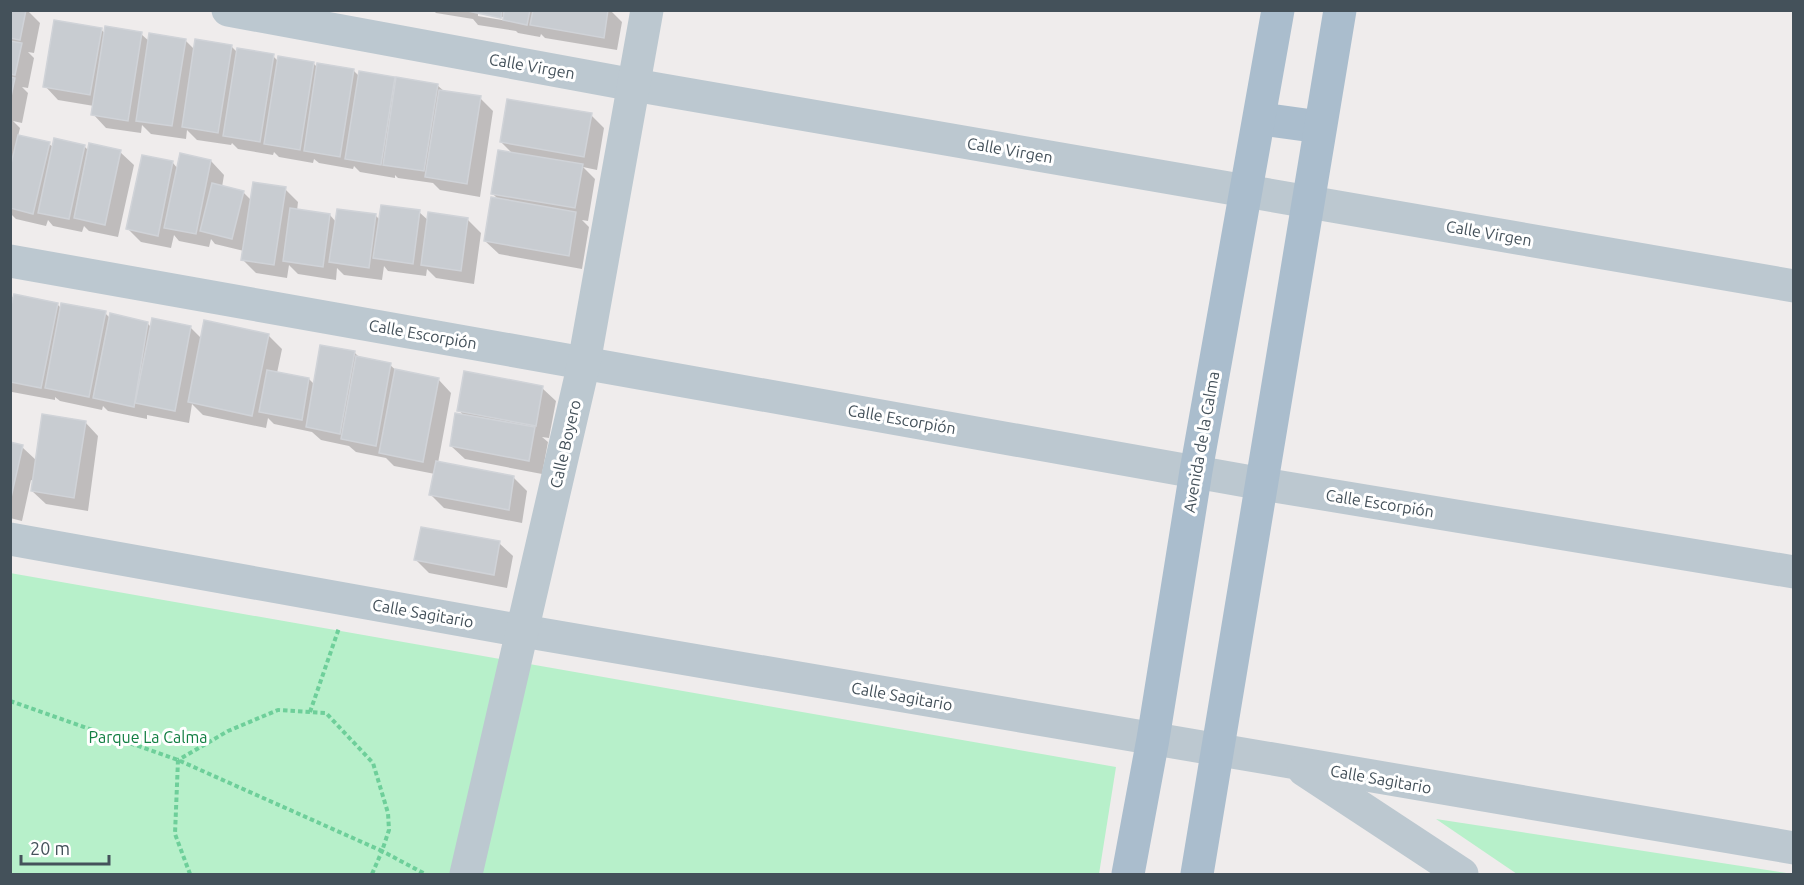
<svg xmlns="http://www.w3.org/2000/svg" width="1804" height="885" font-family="Ubuntu,sans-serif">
<rect width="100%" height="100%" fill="#efecec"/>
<g fill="#b7f0ca">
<path d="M 10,573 L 1116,767 L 1099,874 L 11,874 Z"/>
<path d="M 1436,819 L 1793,874 L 1517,874 Z"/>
</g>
<g fill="#0003" fill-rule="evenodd">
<path d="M 10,10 L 27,10 L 40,23 L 34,53 L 28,52 L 34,58 L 28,88 L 22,87 L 28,93 L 22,123 L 13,121 L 20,128 L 18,136 L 49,144 L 53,147 L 84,146 L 89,151 L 120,152 L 134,165 L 118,237 L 89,231 L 84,226 L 82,232 L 53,226 L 48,220 L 46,226 L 16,219 L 10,213 L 10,162 L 13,164 L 14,158 L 10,158 Z"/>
<path d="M 433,10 L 615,10 L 611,11 L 622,22 L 617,50 L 545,38 L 541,34 L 540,37 L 518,33 L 516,31 L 478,25 L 473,19 L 436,13 ZM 478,13 L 509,18 L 508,21 L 478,16 Z"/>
<path d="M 101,29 L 105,34 L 141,34 L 150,42 L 185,40 L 195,50 L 231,46 L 238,53 L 273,56 L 278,61 L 314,64 L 318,68 L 353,70 L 359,76 L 360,73 L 437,85 L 445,92 L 480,98 L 493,111 L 480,197 L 440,190 L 433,183 L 398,178 L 395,175 L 395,178 L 360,172 L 354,166 L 353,169 L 319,163 L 314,159 L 313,163 L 279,157 L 274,152 L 273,155 L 238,149 L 232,143 L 231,145 L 197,140 L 187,130 L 186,139 L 151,134 L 142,125 L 141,133 L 106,128 L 93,114 L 94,106 L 58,100 L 45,86 Z"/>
<path d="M 591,115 L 604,128 L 597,170 L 583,167 L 595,179 L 588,221 L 582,220 L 589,227 L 582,269 L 499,254 L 485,241 L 499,200 L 492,193 L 513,154 L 501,142 Z"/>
<path d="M 143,156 L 173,163 L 178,169 L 211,161 L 224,175 L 222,187 L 243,192 L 252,201 L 285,189 L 298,202 L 297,211 L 330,215 L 336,222 L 376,216 L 380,220 L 419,212 L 429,221 L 467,219 L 481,233 L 474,284 L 436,278 L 427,269 L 426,276 L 388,271 L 384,266 L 382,280 L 344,275 L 337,268 L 336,280 L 298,274 L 289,265 L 287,278 L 256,273 L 243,260 L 244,251 L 215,244 L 211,239 L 209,247 L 179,241 L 174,235 L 171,248 L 141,242 L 128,229 Z"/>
<path d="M 10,295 L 14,299 L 57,304 L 62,309 L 105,313 L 110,318 L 147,323 L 151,327 L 190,327 L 202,339 L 268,335 L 282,349 L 277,373 L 309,379 L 315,385 L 354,352 L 361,359 L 390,365 L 397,371 L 438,379 L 451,393 L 438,463 L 514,478 L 527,491 L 522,523 L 444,508 L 431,495 L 435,474 L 394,466 L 386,458 L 356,452 L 349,446 L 321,440 L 312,432 L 274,424 L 268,418 L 266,428 L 203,415 L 192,404 L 189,423 L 147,415 L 147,419 L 108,411 L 103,406 L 102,410 L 60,401 L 55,397 L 55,400 L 12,392 L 10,391 Z"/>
<path d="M 542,388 L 556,401 L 549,438 L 542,437 L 548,442 L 542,474 L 465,459 L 451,446 L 464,416 L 459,410 Z"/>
<path d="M 85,422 L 98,436 L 88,511 L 46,504 L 32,491 L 34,481 L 31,480 L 22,521 L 10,518 L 10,444 L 22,447 L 37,461 Z"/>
<path d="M 499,543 L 513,556 L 507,588 L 429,573 L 416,560 Z"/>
</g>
<g fill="#c8ccd1" stroke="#d0d3d8" stroke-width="1.5">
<path d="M 10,10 L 26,10 L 20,40 L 10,38 Z"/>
<path d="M 463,10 L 502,10 L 501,18 Z"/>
<path d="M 504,10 L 530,10 L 527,25 L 503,20 Z"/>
<path d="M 533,10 L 608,10 L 604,38 L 530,25 Z"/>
<path d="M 54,20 L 102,28 L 90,95 L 43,87 Z"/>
<path d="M 105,26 L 142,32 L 128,121 L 91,115 Z"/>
<path d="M 149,33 L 186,39 L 172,126 L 136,121 Z"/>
<path d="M 195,39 L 232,45 L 218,133 L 182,127 Z"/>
<path d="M 10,41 L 22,43 L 15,75 L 10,74 Z"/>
<path d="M 237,48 L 274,54 L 260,142 L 223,136 Z"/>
<path d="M 278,56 L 314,62 L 300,150 L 264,144 Z"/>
<path d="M 317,63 L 354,69 L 340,157 L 304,151 Z"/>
<path d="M 359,71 L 395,77 L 381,165 L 345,159 Z"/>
<path d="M 10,77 L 15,78 L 10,101 Z"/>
<path d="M 396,77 L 438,84 L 424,171 L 383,165 Z"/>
<path d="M 439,90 L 481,96 L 467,184 L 425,177 Z"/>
<path d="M 507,99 L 592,113 L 584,157 L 500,142 Z"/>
<path d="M 18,135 L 50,142 L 33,214 L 10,208 L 10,168 Z"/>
<path d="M 54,138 L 85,145 L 69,219 L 38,213 Z"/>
<path d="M 89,143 L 121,150 L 105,225 L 74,218 Z"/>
<path d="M 498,150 L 583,164 L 575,208 L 491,194 Z"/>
<path d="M 180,153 L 211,160 L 196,234 L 164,228 Z"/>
<path d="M 142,155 L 173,161 L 158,236 L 126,229 Z"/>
<path d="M 253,182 L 286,187 L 274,265 L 241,260 Z"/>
<path d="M 212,183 L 244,191 L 232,239 L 200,231 Z"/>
<path d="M 491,197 L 576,212 L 569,256 L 484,241 Z"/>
<path d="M 381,205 L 420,210 L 413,264 L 373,258 Z"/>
<path d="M 290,208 L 330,214 L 323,267 L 283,261 Z"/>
<path d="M 337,209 L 376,214 L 369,268 L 329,262 Z"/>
<path d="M 428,212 L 468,218 L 461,271 L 421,265 Z"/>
<path d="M 14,294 L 58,303 L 41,388 L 10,382 L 10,309 Z"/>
<path d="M 61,303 L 106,311 L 89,397 L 45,388 Z"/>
<path d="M 110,313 L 148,322 L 134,407 L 93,398 Z"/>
<path d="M 152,318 L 191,326 L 175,411 L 135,403 Z"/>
<path d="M 204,320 L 269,334 L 252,416 L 188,402 Z"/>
<path d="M 320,345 L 355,351 L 340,434 L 306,427 Z"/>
<path d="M 356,356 L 391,363 L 376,446 L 341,439 Z"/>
<path d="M 395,369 L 439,378 L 423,462 L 379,453 Z"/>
<path d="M 267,370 L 309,378 L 302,420 L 259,412 Z"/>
<path d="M 464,371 L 543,386 L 536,426 L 457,411 Z"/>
<path d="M 455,413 L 535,427 L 529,461 L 450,446 Z"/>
<path d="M 42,414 L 86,421 L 74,498 L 31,491 Z"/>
<path d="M 10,442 L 23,445 L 10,502 Z"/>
<path d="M 436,461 L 514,476 L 509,510 L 429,495 Z"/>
<path d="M 421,527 L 500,541 L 494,575 L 414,560 Z"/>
</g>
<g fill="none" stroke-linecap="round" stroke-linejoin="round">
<g stroke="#6ecf9a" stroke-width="4" stroke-dasharray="4.5 3" stroke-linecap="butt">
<path d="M 10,701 L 178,760 L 382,851 L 389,830 L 388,813 L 373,763 L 326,713 L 278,710 L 228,731 L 178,760"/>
<path d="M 310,712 L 339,628"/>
<path d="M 178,760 L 175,834 L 190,874"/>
<path d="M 372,874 L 382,851 L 425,874"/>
</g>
<g stroke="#bcc8d0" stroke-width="33">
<path d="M 228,10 L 634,85 L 1794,286"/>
<path d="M 10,261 L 1263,484 L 1794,572"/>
<path d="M 10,539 L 523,631 L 1794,848"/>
<path d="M 1304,770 L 1462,874"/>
<path d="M 466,874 L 584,363 L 647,10"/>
</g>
<g stroke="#aabdcd" stroke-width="33">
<path d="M 1261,119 L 1320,127"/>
<path d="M 1128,874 L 1153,739 L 1196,471 L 1278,10"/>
<path d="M 1197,874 L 1340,10"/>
</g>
</g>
<g text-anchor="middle" stroke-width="6" stroke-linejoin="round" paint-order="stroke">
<g font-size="16" fill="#44515a" stroke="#fff">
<text transform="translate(532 66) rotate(10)" y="6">Calle Virgen</text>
<text transform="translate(1010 150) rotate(10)" y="6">Calle Virgen</text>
<text transform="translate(1489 233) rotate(10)" y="6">Calle Virgen</text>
<text transform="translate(423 334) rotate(10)" y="6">Calle Escorpión</text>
<text transform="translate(902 419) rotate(10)" y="6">Calle Escorpión</text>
<text transform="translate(1201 442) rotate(-80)" y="6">Avenida de la Calma</text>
<text transform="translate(565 444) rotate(-77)" y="6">Calle Boyero</text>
<text transform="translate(1380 503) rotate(9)" y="6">Calle Escorpión</text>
<text transform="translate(423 613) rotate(10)" y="6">Calle Sagitario</text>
<text transform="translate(902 696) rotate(10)" y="6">Calle Sagitario</text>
<text transform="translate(1381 779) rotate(10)" y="6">Calle Sagitario</text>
</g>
<g font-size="16" fill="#127e42" stroke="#fff">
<text x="148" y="743">Parque La Calma</text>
</g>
</g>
<rect width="1804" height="885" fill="none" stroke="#44515a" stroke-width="24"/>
<path d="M21 855v9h88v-9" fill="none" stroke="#44515a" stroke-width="3"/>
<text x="30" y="855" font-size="18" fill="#44515a" stroke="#ffffff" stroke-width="4.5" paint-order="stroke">20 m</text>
</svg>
